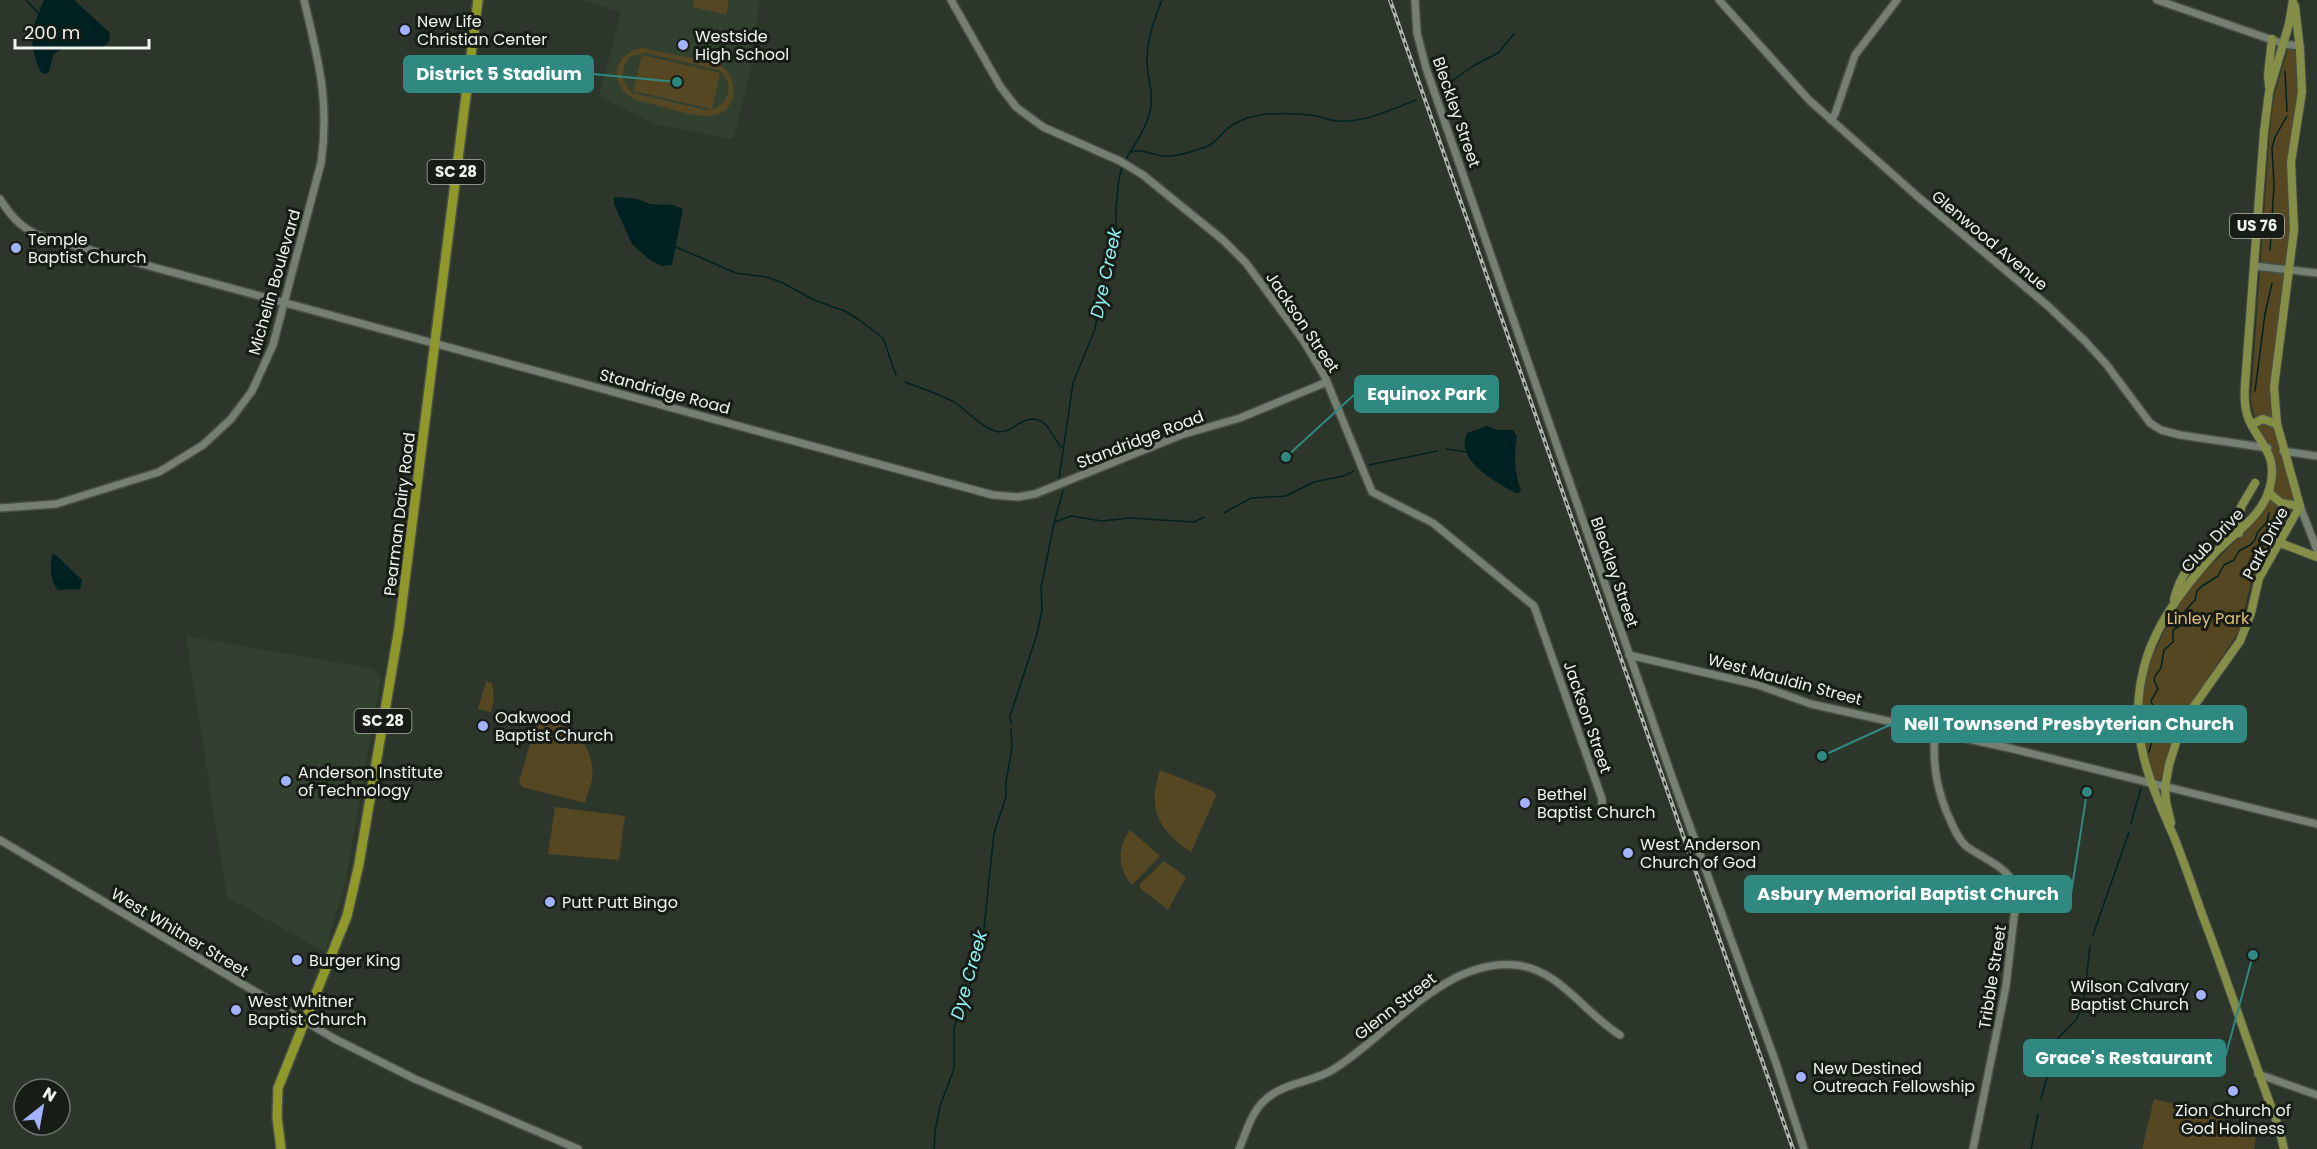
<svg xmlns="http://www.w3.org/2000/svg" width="2317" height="1149" font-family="Poppins,sans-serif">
<rect width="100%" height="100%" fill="#2c362a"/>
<g fill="#324030">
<path d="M 581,0 L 760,0 L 749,78 L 733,139 L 657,125 L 599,96 L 621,12 Z"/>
<path d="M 186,636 L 374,669 L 381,678 L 345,883 L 325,952 L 227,897 Z"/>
</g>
<g fill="#564723" fill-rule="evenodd">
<path d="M 694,0 L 729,0 L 726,15 L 693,7 Z"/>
<path d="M 641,48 L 716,63 C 741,73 740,115 709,116 C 688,116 658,105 636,100 C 609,87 611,55 641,48 ZM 646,53 L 719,70 C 737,85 728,109 706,110 L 632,93 L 626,86 L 622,74 L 625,64 L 631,56 Z"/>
<path d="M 2288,49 L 2295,51 L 2298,103 L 2287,157 L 2292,212 L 2271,378 L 2273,416 L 2255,418 L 2251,400 L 2270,128 L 2274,96 Z"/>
<path d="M 642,55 L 720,73 L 712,109 L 633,91 Z"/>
<path d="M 2261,423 L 2274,426 C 2279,448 2291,477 2293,498 L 2289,502 L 2276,495 L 2272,491 C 2275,460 2273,451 2256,425 Z"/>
<path d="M 2271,498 L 2279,505 L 2290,509 L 2288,519 L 2251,582 L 2239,631 L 2175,728 L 2161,779 L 2158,780 L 2154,778 C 2135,716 2138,677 2170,621 C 2175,610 2180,598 2188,589 C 2217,557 2247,534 2271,498 Z"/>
<path d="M 486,681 L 492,683 L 494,700 L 491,712 L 478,709 Z"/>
<path d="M 537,720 C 570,722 596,744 592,779 C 591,787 587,795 585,803 L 522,787 L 519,782 Z"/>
<path d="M 1160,770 L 1213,791 L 1216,796 L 1191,852 C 1158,830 1147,809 1160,770 Z"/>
<path d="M 555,807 L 625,816 L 619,860 L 548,854 Z"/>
<path d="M 1130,830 L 1160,856 L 1132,885 C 1117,868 1117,848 1130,830 Z"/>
<path d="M 1164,861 L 1186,877 L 1168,910 L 1140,888 L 1140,884 Z"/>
<path d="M 2154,1099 L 2184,1106 L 2257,1132 L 2254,1149 L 2142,1149 Z"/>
</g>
<g fill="#002121">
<path d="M 44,0 L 74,0 L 109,32 L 110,40 C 98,60 63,40 54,55 C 51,60 51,68 48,73 L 43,74 C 38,69 37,63 35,56 C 28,30 35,24 44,0 Z"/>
<path d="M 614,197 L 637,199 L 650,204 L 673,205 L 683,209 L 672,265 L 662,266 L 650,260 L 632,244 L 614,204 Z"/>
<path d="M 1487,426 L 1497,430 L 1513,430 L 1517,437 C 1514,455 1514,473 1521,490 L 1519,493 L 1515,493 C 1496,481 1455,462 1467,433 Z"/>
<path d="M 52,554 L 56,555 L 82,580 L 80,589 L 58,590 C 50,582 50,565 52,554 Z"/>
</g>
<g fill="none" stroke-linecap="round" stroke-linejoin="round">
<g stroke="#002121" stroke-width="1.5">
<path d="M 26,0 L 39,14"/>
<path d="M 2285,71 L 2287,111"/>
<path d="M 1445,86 L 1473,66 L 1498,53 L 1514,34"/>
<path d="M 1131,152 C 1143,149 1150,154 1162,156 C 1175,158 1194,151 1206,147 C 1216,143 1219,136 1227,129 C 1235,122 1249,117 1260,115 C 1275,113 1294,113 1310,115 C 1319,116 1328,120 1337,121 C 1363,123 1391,110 1416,100"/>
<path d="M 1125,161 C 1134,145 1146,129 1150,111 C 1154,95 1148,79 1147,64 C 1146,42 1154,20 1162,0"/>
<path d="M 676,247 L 736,273 L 766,277 L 781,282 L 814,300 L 845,311 L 858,319 L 883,338 L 896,375"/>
<path d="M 2270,250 L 2274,185 L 2272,148 L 2275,137 L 2287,116"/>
<path d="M 905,382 C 920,388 945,396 957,404 C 969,413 980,426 995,431 C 1010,436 1019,418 1033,419 C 1050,420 1052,439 1062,447"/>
<path d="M 2255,391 L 2265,314 L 2272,283"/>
<path d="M 1446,449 L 1467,452"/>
<path d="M 1369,465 L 1437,451"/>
<path d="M 1059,479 L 1073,383 L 1095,329 L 1105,267 L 1116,237 L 1116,208 L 1119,178 L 1123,165"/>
<path d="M 1224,513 L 1251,498 L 1286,496 L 1314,482 L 1343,476 L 1354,471"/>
<path d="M 1055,522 L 1071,516 L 1102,521 L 1130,518 L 1194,522 L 1204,517"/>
<path d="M 1011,724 L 1010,716 L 1037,634 L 1042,610 L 1041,588 L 1054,523 L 1063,491"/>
<path d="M 2149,752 L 2153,738 L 2154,731 L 2151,720 L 2154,709 L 2151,701 L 2158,689 L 2154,680 L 2155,676 L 2161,668 L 2164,650 L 2173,642 L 2173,630 L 2181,625 L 2185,611 L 2195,600 L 2197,591 L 2202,586 L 2218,576 L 2224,565 L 2234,560 L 2239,551 L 2250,545 L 2255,540 L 2257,533 L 2267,522 L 2269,513"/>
<path d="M 2131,823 L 2141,788"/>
<path d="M 2093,935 L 2129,832"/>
<path d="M 2041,1099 L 2058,1038 L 2076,1020 L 2083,1006 L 2090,946"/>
<path d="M 934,1149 L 935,1132 L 940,1106 L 954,1069 L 954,1028 L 974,975 L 983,938 L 994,833 L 1006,797 L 1006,782 L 1012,747 L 1011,729"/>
<path d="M 2031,1149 L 2038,1114"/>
</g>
<g stroke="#495147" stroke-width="10">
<g id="secondary">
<path d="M 951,0 L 1000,86 L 1016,107 L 1043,127 L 1120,161 L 1143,175 L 1223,240 L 1246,263 L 1303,340 L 1325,377 L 1372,492 L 1433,523 L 1534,606 L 1602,799 L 1602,807"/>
<path d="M 1415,0 L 1417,33 L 1426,68 L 1673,780 L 1776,1063 L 1804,1149"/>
<path d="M 1719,0 L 1809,100 L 1917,196 L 2048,306 L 2085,341 L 2106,364 L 2150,423 L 2161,430 L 2180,435 L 2268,448"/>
<path d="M 2157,0 L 2284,44 L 2300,46"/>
<path d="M 1831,120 L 1835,114 L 1855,55 L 1897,0"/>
<path d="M 0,199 C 12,218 24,231 46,238 L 993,495 L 1018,497 L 1035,494 L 1181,435 L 1240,418 L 1327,382"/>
<path d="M 2254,266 L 2317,273"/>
<path d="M 2283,451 L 2317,456"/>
<path d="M 2300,506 L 2317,550"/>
<path d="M 0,508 L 56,504 L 159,472 L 203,445 L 231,419 L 252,391 L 273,345 L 321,163 C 330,100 318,59 304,0"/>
<path d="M 1629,655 L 1758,685 L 1811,704 L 2009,748 L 2317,824"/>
<path d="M 1935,731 C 1932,765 1937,792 1951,822 C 1955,831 1959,840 1966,846 C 1986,861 2009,866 2017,891 L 2006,986 L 1973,1149"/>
<path d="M 0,840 L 335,1039 L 415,1079 L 578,1149"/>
<path d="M 2258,1074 L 2317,1095"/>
<path d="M 1239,1149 C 1246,1133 1251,1113 1264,1101 C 1283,1082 1312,1083 1334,1069 C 1389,1035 1444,958 1516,965 C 1559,969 1585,1014 1620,1035"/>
</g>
</g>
<g stroke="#495147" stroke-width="10">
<g id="primary">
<path d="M 2295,6 L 2300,50 L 2302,92 L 2291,162 L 2294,230 L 2274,387 L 2277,424 L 2300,506"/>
<path d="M 2269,86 L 2268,75 L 2272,39"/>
<path d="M 2252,424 L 2263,419 L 2277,424"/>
<path d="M 2268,492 L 2281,503 L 2300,506"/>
<path d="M 2239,533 L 2241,507 L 2255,483"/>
<path d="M 2280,543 L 2317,557"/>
<path d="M 2174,599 C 2181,575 2187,565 2210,555"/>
<path d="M 2171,823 L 2166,802 L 2165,787 L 2169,765 L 2179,733 L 2194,706 L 2240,641 L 2251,613 L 2259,578 L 2300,506"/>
<path d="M 2284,1149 L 2279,1128 C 2252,1057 2229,984 2202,914 C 2193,888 2184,862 2174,837 C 2150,782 2129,737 2142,676 C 2151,630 2182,589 2213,555 C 2233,533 2262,518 2270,487 C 2278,454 2261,446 2249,420 C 2244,408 2244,397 2245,385 L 2264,132 L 2269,92 L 2289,24 L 2293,0"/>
</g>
</g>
<g stroke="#495147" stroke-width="12">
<path id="highway" d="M 281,1149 L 277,1117 L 278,1088 L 347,916 L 359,864 L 399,628 L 478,0"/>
</g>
<use href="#secondary" stroke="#758073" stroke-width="7"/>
<use href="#primary" stroke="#858e47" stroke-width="8"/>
<use href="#highway" stroke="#90982a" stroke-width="9"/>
<g stroke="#b0b7af" stroke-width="4">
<path id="rail" d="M 1390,0 L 1793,1149"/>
</g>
<use href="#rail" stroke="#181c17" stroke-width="1.5" stroke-dasharray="4.5" stroke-linecap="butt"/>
</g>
<g fill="#a2b2fd" stroke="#181c17" stroke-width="2">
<circle cx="405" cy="30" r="6"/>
<circle cx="683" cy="45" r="6"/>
<circle cx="16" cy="248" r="6"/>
<circle cx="483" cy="726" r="6"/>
<circle cx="286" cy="781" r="6"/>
<circle cx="1525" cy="803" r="6"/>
<circle cx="1628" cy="853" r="6"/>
<circle cx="550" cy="902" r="6"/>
<circle cx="297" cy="960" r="6"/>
<circle cx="2201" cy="995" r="6"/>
<circle cx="236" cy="1010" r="6"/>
<circle cx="1801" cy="1077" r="6"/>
<circle cx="2233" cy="1091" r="6"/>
</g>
<g text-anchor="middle" stroke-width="6" stroke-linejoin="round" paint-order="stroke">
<g fill="#181c17" stroke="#aeb3ad" stroke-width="1.5">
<rect x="427.5" y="160" width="57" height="24" rx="4.5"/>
<rect x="2230" y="214" width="54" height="24" rx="4.5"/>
<rect x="354.5" y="709" width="57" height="24" rx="4.5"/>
</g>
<g font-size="15" font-weight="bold" fill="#eef4ed">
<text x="456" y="177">SC 28</text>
<text x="2257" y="231">US 76</text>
<text x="383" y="726">SC 28</text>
</g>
<g font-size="16" fill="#eef4ed" stroke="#181c17" text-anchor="start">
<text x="417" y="27">New Life<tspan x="417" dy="18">Christian Center</tspan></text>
<text x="695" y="42">Westside<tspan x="695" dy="18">High School</tspan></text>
<text x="28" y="245">Temple<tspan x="28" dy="18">Baptist Church</tspan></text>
<text x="495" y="723">Oakwood<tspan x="495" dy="18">Baptist Church</tspan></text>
<text x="298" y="778">Anderson Institute<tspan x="298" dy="18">of Technology</tspan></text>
<text x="1537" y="800">Bethel<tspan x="1537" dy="18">Baptist Church</tspan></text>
<text x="1640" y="850">West Anderson<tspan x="1640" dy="18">Church of God</tspan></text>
<text x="562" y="908">Putt Putt Bingo</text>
<text x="309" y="966">Burger King</text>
<text x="2189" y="992" text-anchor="end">Wilson Calvary<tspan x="2189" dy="18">Baptist Church</tspan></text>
<text x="248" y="1007">West Whitner<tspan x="248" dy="18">Baptist Church</tspan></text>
<text x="1813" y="1074">New Destined<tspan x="1813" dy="18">Outreach Fellowship</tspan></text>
<text x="2233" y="1116" text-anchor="middle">Zion Church of<tspan x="2233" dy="18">God Holiness</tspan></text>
</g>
<g font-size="16" fill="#eef4ed" stroke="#181c17">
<text transform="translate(1457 112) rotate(71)" y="6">Bleckley Street</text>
<text transform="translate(1990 240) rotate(40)" y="6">Glenwood Avenue</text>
<text transform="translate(274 282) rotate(-74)" y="6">Michelin Boulevard</text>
<text transform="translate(1303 322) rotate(56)" y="6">Jackson Street</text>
<text transform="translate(665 391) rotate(15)" y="6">Standridge Road</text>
<text transform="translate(1140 439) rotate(-21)" y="6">Standridge Road</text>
<text transform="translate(399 514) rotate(-83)" y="6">Pearman Dairy Road</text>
<text transform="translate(2212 540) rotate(-46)" y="6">Club Drive</text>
<text transform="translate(2265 543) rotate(-62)" y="6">Park Drive</text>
<text transform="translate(1615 572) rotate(71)" y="6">Bleckley Street</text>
<text transform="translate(1785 679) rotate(15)" y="6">West Mauldin Street</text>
<text transform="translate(1588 717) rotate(71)" y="6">Jackson Street</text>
<text transform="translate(180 932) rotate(31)" y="6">West Whitner Street</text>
<text transform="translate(1992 977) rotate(-81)" y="6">Tribble Street</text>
<text transform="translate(1395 1006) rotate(-38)" y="6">Glenn Street</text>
</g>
<g font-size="16" fill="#ddbf79" stroke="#181c17">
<text x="2208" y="624">Linley Park</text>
</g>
<g font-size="18" font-style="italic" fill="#8ff4f3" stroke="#181c17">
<text transform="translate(1106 273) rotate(-78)" y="6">Dye Creek</text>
<text transform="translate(969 975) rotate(-74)" y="6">Dye Creek</text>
</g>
</g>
<path fill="none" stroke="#308981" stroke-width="2" d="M677 82L593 74M1286 457L1355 394M1822 756L1892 724M2087 792L2071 894M2253 955L2225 1058"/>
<g fill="#308981" stroke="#181c17" stroke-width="2">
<circle cx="677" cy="82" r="6"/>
<circle cx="1286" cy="457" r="6"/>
<circle cx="1822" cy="756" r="6"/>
<circle cx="2087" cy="792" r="6"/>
<circle cx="2253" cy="955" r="6"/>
</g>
<g fill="#308981" stroke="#308981" stroke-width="2">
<rect x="404" y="56" width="189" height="36" rx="6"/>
<rect x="1355" y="376" width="143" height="36" rx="6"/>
<rect x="1892" y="706" width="354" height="36" rx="6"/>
<rect x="1745" y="876" width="326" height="36" rx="6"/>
<rect x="2024" y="1040" width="201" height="36" rx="6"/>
</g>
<g font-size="18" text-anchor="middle" font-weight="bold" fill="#fff">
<text x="499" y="80">District 5 Stadium</text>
<text x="1427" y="400">Equinox Park</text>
<text x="2069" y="730">Nell Townsend Presbyterian Church</text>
<text x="1908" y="900">Asbury Memorial Baptist Church</text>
<text x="2124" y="1064">Grace's Restaurant</text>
</g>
<g transform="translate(42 1107) rotate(31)"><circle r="28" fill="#181c17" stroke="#6e726d" stroke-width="1.5"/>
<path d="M0-4.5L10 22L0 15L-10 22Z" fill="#a2b2fd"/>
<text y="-9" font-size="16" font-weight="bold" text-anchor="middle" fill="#eef4ed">N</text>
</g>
<path d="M15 39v9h134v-9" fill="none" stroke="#eef4ed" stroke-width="3"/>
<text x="24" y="39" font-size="18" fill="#eef4ed" stroke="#181c17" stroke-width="4.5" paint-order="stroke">200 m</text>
</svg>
